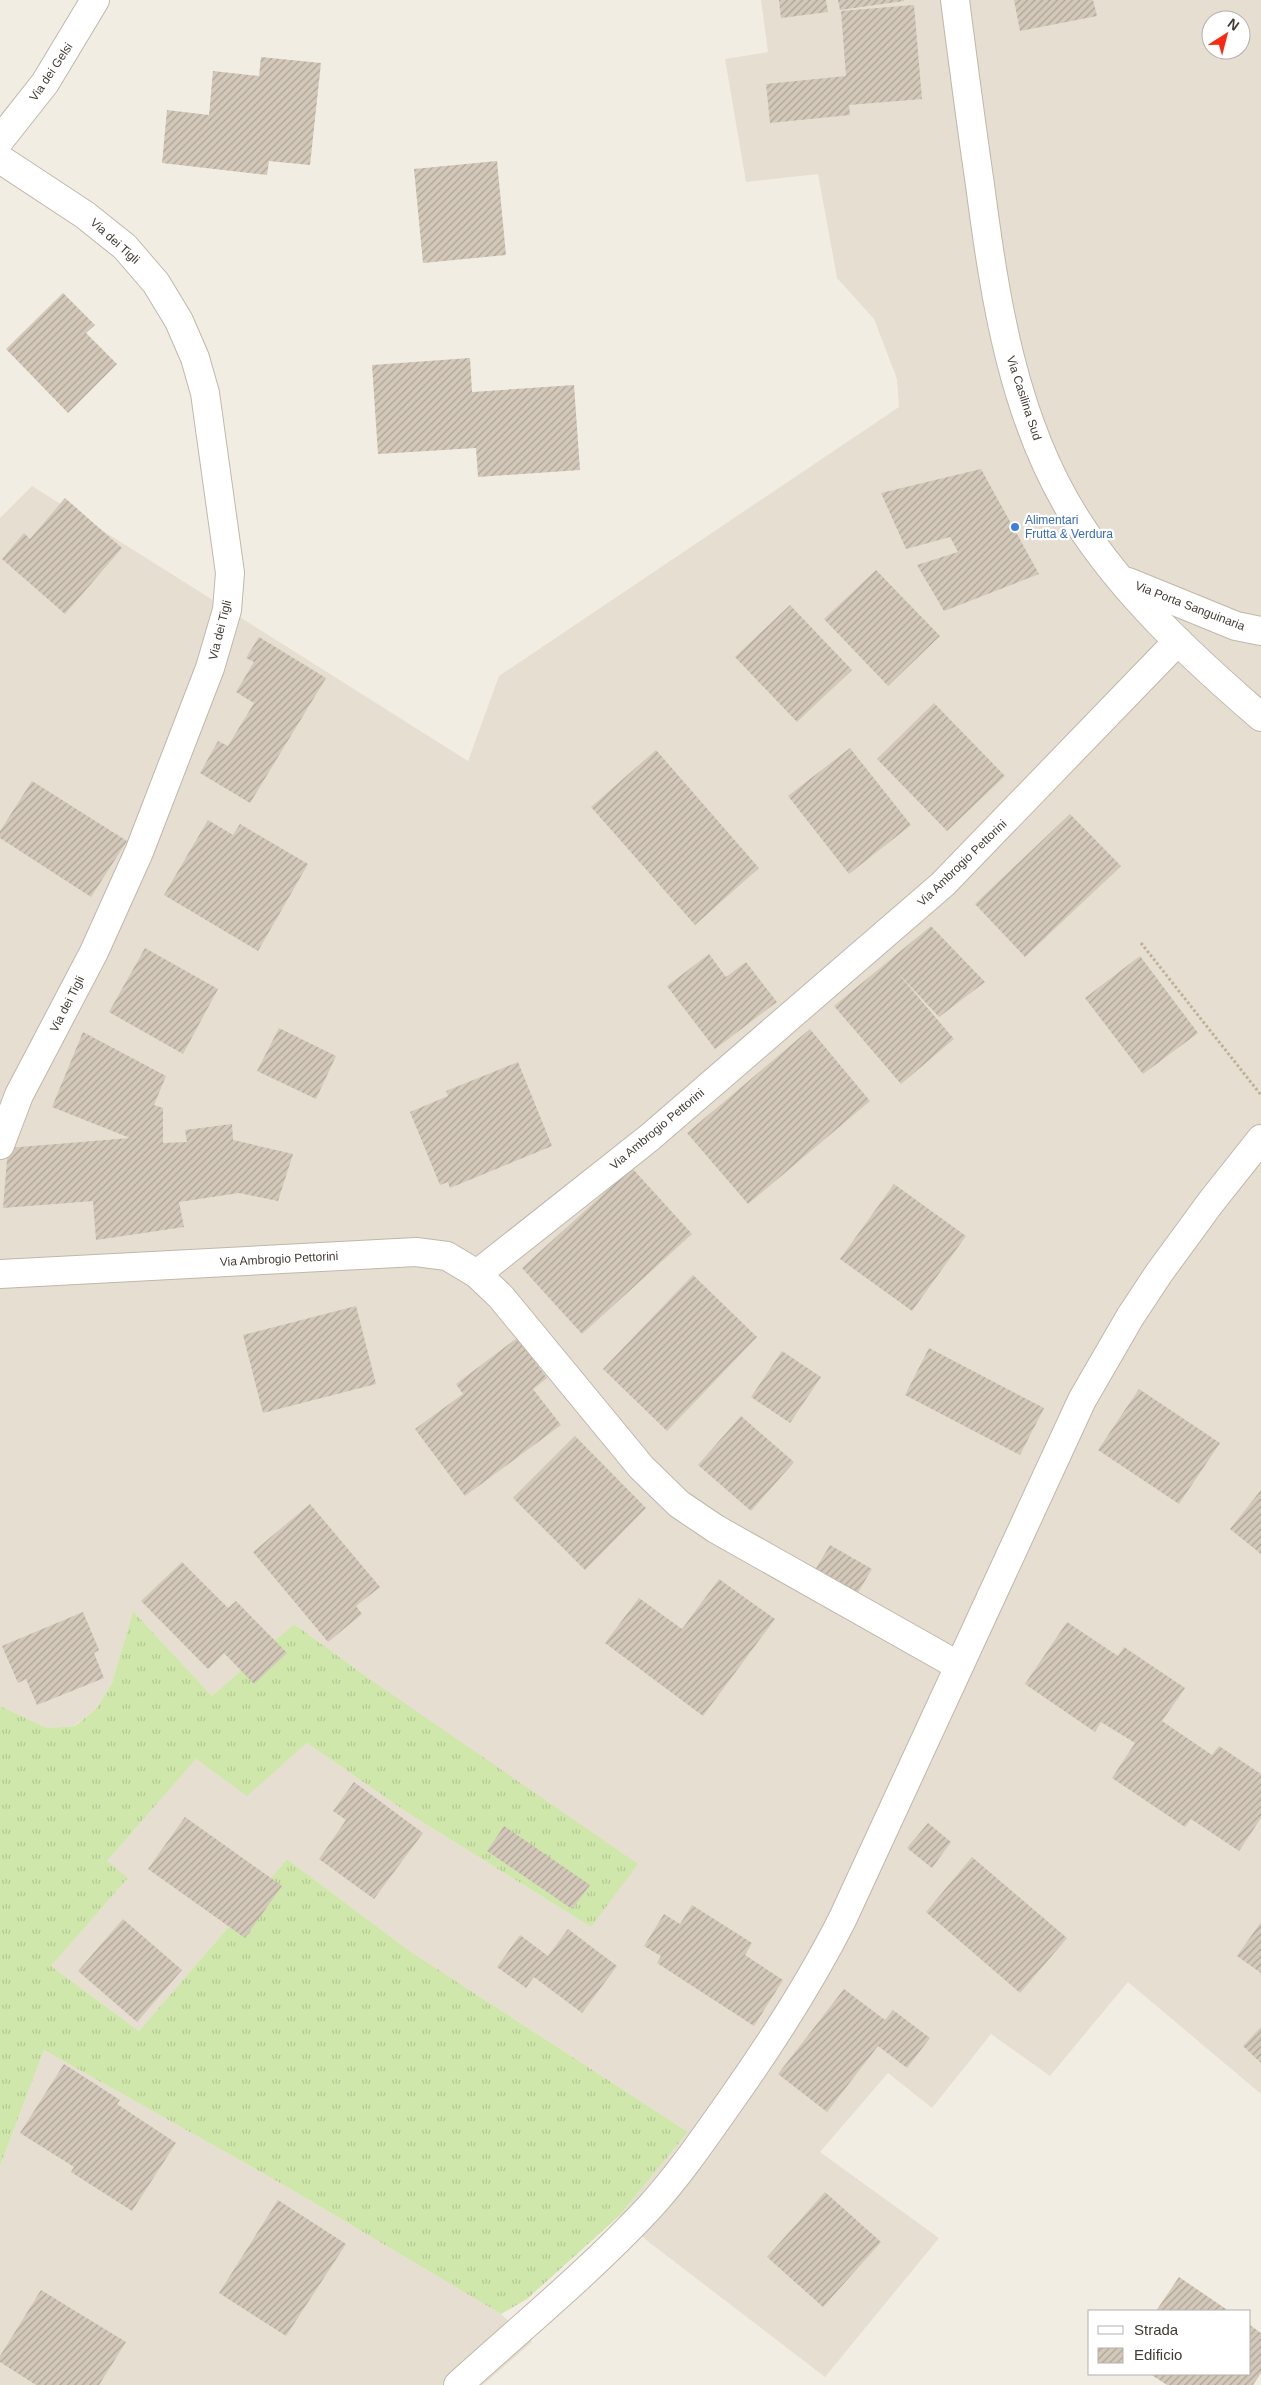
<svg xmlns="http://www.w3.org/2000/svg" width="1261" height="2385" font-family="Arial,sans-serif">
<defs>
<pattern id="grass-tufts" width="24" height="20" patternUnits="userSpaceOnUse" patternTransform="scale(1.25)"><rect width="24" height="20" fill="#cfe7ab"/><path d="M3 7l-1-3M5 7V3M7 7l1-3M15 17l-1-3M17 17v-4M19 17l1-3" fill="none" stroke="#b3c794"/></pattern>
<pattern id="building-hatch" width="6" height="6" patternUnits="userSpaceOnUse" patternTransform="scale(1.25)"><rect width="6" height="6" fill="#d3c8b9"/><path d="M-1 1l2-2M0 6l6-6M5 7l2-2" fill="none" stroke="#ada497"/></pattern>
</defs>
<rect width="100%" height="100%" fill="#f2ede3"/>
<g fill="#e6ded1" fill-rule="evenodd">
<path d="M 761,0 L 1261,0 L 1261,2094 L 1128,1982 L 1050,2076 L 991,2034 L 932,2108 L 888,2073 L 820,2152 L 939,2238 L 825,2377 L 650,2243 L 619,2216 L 688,2132 L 411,1952 L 287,1859 L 139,2031 L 51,1966 L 127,1879 L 107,1861 L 196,1759 L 247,1795 L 307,1743 L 411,1815 L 591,1927 L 371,1680 L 294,1624 L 212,1696 L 133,1611 L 112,1683 L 96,1709 L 74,1726 L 47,1728 L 0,1706 L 0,518 L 32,486 L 468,761 L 499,676 L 899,407 L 897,379 L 874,319 L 837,278 L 818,174 L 746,182 L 725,59 L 768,52 ZM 1211,20 L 1241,20 L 1241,50 L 1211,50 Z"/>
<path d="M 44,2050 L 282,2184 L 501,2314 L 532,2342 L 483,2385 L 0,2385 L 0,2166 Z"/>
</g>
<path fill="url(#grass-tufts)" d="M 133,1611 L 212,1696 L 294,1624 L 371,1680 L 638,1864 L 591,1927 L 411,1815 L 307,1743 L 247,1796 L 196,1759 L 107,1861 L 128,1878 L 51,1966 L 139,2031 L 287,1859 L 411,1952 L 688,2132 L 619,2216 L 527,2299 L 501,2314 L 282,2184 L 44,2050 L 0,2166 L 0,1706 L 47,1728 L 75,1726 L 96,1709 L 112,1683 Z"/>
<g fill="url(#building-hatch)">
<path d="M 779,0 L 826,0 L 828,12 L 781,18 Z"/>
<path d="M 838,0 L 904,0 L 904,1 L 840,10 Z"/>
<path d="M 1014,0 L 1093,0 L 1097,16 L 1020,31 Z"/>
<path d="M 914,5 L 922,99 L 849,105 L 850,115 L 770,123 L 766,84 L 846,76 L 841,11 Z"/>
<path d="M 261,57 L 321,63 L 310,165 L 269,161 L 267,175 L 162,163 L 167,110 L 209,115 L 213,71 L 259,76 Z"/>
<path d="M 497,161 L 506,255 L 423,263 L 414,169 Z"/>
<path d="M 63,293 L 95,325 L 86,333 L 117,364 L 68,413 L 6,349 Z"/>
<path d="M 470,358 L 472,392 L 574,385 L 580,470 L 478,477 L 476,448 L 378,454 L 372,365 Z"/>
<path d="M 981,469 L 1039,574 L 944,611 L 917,565 L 958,552 L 950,537 L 906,549 L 881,493 Z"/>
<path d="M 65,498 L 122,548 L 65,614 L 2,559 L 24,533 L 30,539 Z"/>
<path d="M 876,570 L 940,636 L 888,686 L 824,619 Z"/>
<path d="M 790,605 L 852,670 L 797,722 L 735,657 Z"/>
<path d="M 259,637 L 326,678 L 250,803 L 200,773 L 218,741 L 228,746 L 254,703 L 236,692 L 254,662 L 246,658 Z"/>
<path d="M 934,703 L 1005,776 L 947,831 L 877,759 Z"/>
<path d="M 850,748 L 911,825 L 849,874 L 788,796 Z"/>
<path d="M 656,750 L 759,868 L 695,925 L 591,807 Z"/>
<path d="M 32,781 L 127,841 L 91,897 L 0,838 L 0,831 Z"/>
<path d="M 1070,814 L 1121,866 L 1025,957 L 975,904 Z"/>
<path d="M 208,820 L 233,835 L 240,824 L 308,864 L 258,951 L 164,895 Z"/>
<path d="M 931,926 L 985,982 L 939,1017 L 896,971 L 954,1039 L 901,1084 L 834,1006 Z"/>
<path d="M 145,948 L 218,989 L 183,1054 L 109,1012 Z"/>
<path d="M 709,954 L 726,977 L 746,962 L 777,1002 L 715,1049 L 667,986 Z"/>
<path d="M 1140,956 L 1198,1033 L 1143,1074 L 1085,998 Z"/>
<path d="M 279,1028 L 336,1056 L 316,1099 L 257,1071 Z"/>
<path d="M 810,1029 L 870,1101 L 748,1204 L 687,1133 Z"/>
<path d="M 83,1032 L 166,1076 L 154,1105 L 163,1108 L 163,1143 L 187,1142 L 185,1130 L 232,1124 L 233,1140 L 293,1154 L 278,1201 L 239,1193 L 179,1202 L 184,1227 L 96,1240 L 93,1201 L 3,1208 L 8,1148 L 130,1138 L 52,1107 Z"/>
<path d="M 518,1062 L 552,1146 L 450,1188 L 448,1182 L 440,1185 L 410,1112 L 448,1096 L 446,1091 Z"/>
<path d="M 632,1168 L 692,1234 L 582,1334 L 522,1268 Z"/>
<path d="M 894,1184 L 966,1236 L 912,1311 L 840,1259 Z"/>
<path d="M 693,1275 L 757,1337 L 667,1431 L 603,1369 Z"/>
<path d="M 356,1306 L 376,1384 L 263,1413 L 243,1335 Z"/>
<path d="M 517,1338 L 547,1378 L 533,1389 L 561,1425 L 465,1496 L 415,1429 L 463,1394 L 456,1384 Z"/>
<path d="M 929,1348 L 1044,1408 L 1020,1455 L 905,1395 Z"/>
<path d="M 782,1351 L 821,1377 L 790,1423 L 751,1397 Z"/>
<path d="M 1139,1389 L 1220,1443 L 1179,1504 L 1098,1450 Z"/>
<path d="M 741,1416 L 794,1462 L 751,1511 L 698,1465 Z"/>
<path d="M 575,1436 L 646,1508 L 585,1570 L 513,1498 Z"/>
<path d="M 1261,1490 L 1261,1554 L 1230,1529 Z"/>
<path d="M 310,1504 L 380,1587 L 356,1606 L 362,1614 L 328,1642 L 253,1552 Z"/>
<path d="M 830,1545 L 872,1569 L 857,1594 L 815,1570 Z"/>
<path d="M 182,1562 L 228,1608 L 236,1601 L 287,1653 L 254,1684 L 224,1653 L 208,1669 L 141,1601 Z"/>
<path d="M 719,1579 L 775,1619 L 703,1716 L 605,1643 L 639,1598 L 682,1629 Z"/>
<path d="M 83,1612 L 99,1650 L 94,1653 L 104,1678 L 37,1705 L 26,1679 L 18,1683 L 2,1646 Z"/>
<path d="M 1067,1622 L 1118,1656 L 1124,1647 L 1185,1688 L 1162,1721 L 1212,1755 L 1219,1746 L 1261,1774 L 1261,1818 L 1239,1851 L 1191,1819 L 1185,1827 L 1112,1778 L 1135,1743 L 1101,1722 L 1095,1732 L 1025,1684 Z"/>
<path d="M 354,1782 L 423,1833 L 374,1899 L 319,1859 L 346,1820 L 333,1811 Z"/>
<path d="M 185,1817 L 282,1886 L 245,1938 L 148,1869 Z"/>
<path d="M 928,1823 L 951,1842 L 932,1868 L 907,1848 Z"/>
<path d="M 504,1826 L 590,1885 L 572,1909 L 487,1851 Z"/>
<path d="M 972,1857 L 1067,1938 L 1020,1993 L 926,1912 Z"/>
<path d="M 692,1905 L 752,1943 L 745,1955 L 783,1980 L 754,2026 L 657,1963 L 661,1956 L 644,1946 L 664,1914 L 680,1924 Z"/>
<path d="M 123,1919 L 182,1970 L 137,2022 L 78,1971 Z"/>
<path d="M 1261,1922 L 1261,1973 L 1237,1956 Z"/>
<path d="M 568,1929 L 617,1966 L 582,2013 L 534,1977 L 526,1988 L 497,1967 L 520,1935 L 548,1956 Z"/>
<path d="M 844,1989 L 885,2020 L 893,2010 L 930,2038 L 907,2068 L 878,2046 L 827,2112 L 778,2074 Z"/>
<path d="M 1261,2027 L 1261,2063 L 1243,2046 Z"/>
<path d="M 64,2064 L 120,2100 L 117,2104 L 176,2143 L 132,2211 L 71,2172 L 74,2167 L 20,2133 Z"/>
<path d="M 825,2192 L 881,2242 L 823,2307 L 767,2257 Z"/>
<path d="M 278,2200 L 346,2244 L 286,2336 L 219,2293 Z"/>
<path d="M 1179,2277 L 1229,2311 L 1156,2311 Z"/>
<path d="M 41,2290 L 126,2342 L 99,2385 L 36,2385 L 0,2362 L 0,2356 Z"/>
<path d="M 1250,2325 L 1261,2333 L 1261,2373 L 1253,2385 L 1167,2385 L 1150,2374 L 1250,2374 Z"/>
</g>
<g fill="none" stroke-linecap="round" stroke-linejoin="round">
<g stroke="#c0b7a9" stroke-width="30">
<g id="minor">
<path d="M 955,0 C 963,62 971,124 980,185 C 995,299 1013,420 1076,519 C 1124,595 1193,658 1261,717"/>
<path d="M 0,140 L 45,83 L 95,0"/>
<path d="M 0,159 L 85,215 L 125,247 L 156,283 L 179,321 L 195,358 L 205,393 L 230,573 L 227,610 L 210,668 L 139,852 L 94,952 L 19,1095 L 0,1145"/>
<path d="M 1128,582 L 1236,626 L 1261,631"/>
<path d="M 0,1274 L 416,1252 L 447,1256 L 477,1274 L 649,1138 L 943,884 L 1178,641"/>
<path d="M 477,1274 L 501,1297 L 641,1467 L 679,1504 L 716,1529 L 959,1666"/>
<path d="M 458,2385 C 522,2327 589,2272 649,2208 C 679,2175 705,2137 731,2100 C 772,2042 810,1983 842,1920 L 1082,1400 L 1130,1317 L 1159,1273 L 1211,1202 L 1261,1139"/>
</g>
</g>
<path stroke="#bfaf97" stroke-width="3" stroke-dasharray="2.5 2.5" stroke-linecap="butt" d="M 1141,943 L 1261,1095"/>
<use href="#minor" stroke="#fff" stroke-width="28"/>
</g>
<circle fill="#3f7fe0" stroke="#fff" stroke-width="2" cx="1015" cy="527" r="5"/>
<g text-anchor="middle" stroke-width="4.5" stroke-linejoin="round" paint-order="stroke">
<g font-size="12" fill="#433c34" stroke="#fff">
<text transform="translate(51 72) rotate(-56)" y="4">Via dei Gelsi</text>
<text transform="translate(115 241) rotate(42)" y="4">Via dei Tigli</text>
<text transform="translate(1024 398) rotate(72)" y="4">Via Casilina Sud</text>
<text transform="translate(1190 606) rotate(21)" y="4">Via Porta Sanguinaria</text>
<text transform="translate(220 630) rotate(-76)" y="4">Via dei Tigli</text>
<text transform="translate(962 863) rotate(-44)" y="4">Via Ambrogio Pettorini</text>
<text transform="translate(67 1004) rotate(-63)" y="4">Via dei Tigli</text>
<text transform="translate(657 1129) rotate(-40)" y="4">Via Ambrogio Pettorini</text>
<text transform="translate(279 1259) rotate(-3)" y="4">Via Ambrogio Pettorini</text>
</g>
<g font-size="12" fill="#366cbe" stroke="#fff" text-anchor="start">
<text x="1025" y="524">Alimentari<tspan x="1025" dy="14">Frutta &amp; Verdura</tspan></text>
</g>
</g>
<rect x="1088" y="2310" width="162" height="65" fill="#ffffff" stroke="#b4b1ae"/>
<rect x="1098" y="2326" width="25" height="8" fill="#ffffff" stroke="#b4b1ae"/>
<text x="1134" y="2335" font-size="15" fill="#433c34">Strada</text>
<rect x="1098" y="2348" width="25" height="15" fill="url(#building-hatch)" stroke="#b4b1ae"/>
<text x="1134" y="2360" font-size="15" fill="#433c34">Edificio</text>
<g transform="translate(1226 35) rotate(36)"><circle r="24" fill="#ffffff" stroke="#b4b1ae"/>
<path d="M0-4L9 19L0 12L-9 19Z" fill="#fa2a12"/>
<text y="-8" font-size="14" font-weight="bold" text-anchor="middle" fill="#433c34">N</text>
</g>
</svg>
